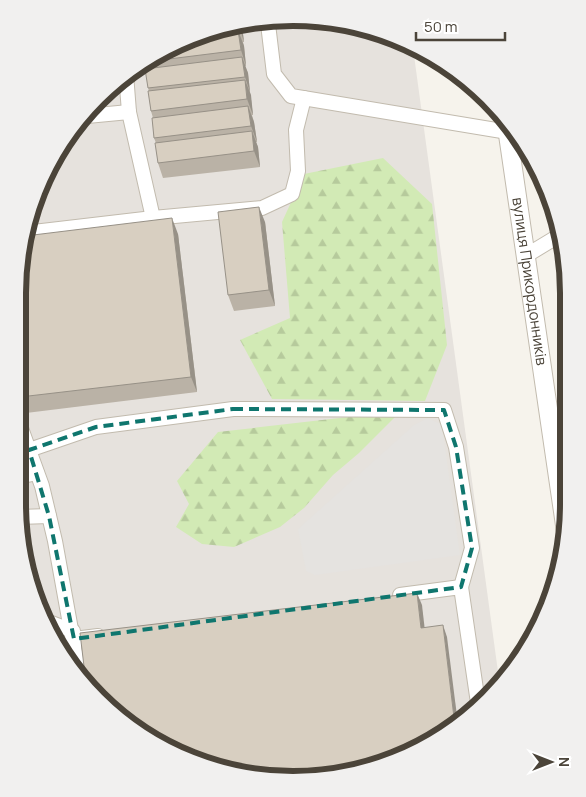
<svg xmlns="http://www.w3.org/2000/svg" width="586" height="797" font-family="Manrope,sans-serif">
<defs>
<pattern id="forest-firs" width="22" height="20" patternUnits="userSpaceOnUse" patternTransform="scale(1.25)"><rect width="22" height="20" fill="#d2eab5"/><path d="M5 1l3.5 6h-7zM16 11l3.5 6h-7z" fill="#b6ca9c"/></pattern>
</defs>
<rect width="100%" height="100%" fill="#f6f3ec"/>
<path fill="#e6e2dd" d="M 329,20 L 413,48 L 499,679 L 460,723 L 382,765 L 98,699 L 55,642 L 27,576 L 18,504 L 18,275 L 27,222 L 64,140 L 126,74 L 222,27 Z"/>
<g fill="url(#forest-firs)">
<path d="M 383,158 L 432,204 L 447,345 L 425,401 L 272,399 L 240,340 L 290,318 L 282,222 L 304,174 Z"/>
<path d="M 548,188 L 566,257 L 567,323 Z"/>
<path d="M 401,411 L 359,453 L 333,475 L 304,508 L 280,527 L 234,547 L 202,544 L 176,527 L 189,504 L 177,481 L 218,432 Z"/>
</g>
<path fill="#e5e3e0" d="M 428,418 L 442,425 L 460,555 L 315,575 L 306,571 L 298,529 L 414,425 Z"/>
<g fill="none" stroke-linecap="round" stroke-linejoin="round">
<g stroke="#c2bbae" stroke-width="16">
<g id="minor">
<path d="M 268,24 L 274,74 L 291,96 L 508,132"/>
<path d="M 126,74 L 129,112 L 153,218 L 262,208 L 292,194 L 298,171 L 296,130 L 304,98"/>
<path d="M 87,116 L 129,112"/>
<path d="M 25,233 L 153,218 L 157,225"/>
<path d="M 527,255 L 560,235"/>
<path d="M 18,420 L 42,486 L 55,541 L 79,674"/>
<path d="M 29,450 L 96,427 L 233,409 L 444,410 L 456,447 L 472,548 L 461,587"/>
<path d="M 18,477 L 37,473"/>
<path d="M 19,517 L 49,516"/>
<path d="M 400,595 L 461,587 L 478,703"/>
<path d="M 46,621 L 73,631"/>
<path d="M 74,639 L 98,636"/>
</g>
</g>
<g stroke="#c2bbae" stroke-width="20">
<g id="tertiary">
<path id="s1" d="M 506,121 L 566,532"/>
</g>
</g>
<use href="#minor" stroke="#fff" stroke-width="14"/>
<use href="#tertiary" stroke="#fff" stroke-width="18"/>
</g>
<g fill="#bab2a6">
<path d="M 242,26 L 244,42 L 243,42 L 244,46 L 246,66 L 245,66 L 248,73 L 250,92 L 253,115 L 252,115 L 254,122 L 257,142 L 256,142 L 258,147 L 260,167 L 163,178 L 158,163 L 156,143 L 154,138 L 153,118 L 151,111 L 146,68 L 145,65 L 222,27 Z"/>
<path d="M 265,222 L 275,306 L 234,311 L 228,295 Z"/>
<path d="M 178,234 L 197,392 L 26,413 L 20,397 Z"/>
</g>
<g fill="#979187">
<path d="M 239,26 L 242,26 L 244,42 Z"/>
<path d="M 238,30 L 244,46 L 246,66 L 241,50 Z"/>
<path d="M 242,57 L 248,73 L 250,92 L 245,77 Z"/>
<path d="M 245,80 L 251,95 L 253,115 L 247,99 Z"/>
<path d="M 248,106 L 254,122 L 257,142 L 251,126 Z"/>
<path d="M 252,131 L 258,147 L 260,167 L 254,151 Z"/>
<path d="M 259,207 L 265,222 L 275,306 L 269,290 Z"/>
<path d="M 172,218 L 178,234 L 197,392 L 191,377 Z"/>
<path d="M 417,593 L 422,605 L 426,640 L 421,628 Z"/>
<path d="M 443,625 L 447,637 L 458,724 L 455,726 Z"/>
</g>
<g fill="#d8cfc1" stroke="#979187">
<path d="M 239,26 L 218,29 L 222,27 Z"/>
<path d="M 238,30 L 241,50 L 153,61 L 207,34 Z"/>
<path d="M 242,57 L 245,77 L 148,88 L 145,69 Z"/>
<path d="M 245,80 L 247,99 L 151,111 L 148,91 Z"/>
<path d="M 248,106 L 251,126 L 154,138 L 152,118 Z"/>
<path d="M 252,131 L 254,151 L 158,163 L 155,143 Z"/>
<path d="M 259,207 L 269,290 L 228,295 L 218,212 Z"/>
<path d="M 172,218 L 191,377 L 20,397 L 18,377 L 18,275 L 25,236 Z"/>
<path d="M 417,593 L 421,628 L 443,625 L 455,726 L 437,735 L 434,736 L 434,737 L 382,765 L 311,779 L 239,774 L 171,751 L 98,699 L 86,683 L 80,633 Z"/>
</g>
<path fill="none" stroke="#0f766e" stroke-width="4" stroke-dasharray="10 6" stroke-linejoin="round" d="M 233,409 L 444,410 L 456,447 L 472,548 L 461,587 L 74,639 L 49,516 L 29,450 L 96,427 Z"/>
<g text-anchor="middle" stroke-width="4" stroke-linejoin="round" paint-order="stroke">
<g font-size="15" fill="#4b4439" stroke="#fff">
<text dy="5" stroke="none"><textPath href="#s1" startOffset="162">вулиця Прикордонників</textPath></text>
</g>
</g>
<path d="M0 0H586V797H0ZM293 26H293A267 267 0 0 1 560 293V504A267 267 0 0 1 293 771H293A267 267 0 0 1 26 504V293A267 267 0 0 1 293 26Z" fill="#f1f0ef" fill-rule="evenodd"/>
<path fill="none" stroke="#4b4439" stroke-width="6" d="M293 26H293A267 267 0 0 1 560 293V504A267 267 0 0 1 293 771H293A267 267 0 0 1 26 504V293A267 267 0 0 1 293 26Z"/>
<g transform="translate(551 762) rotate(90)" stroke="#ffffff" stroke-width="4" paint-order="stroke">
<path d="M0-4L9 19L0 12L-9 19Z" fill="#4b4439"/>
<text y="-8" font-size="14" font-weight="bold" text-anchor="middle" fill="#4b4439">N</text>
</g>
<path d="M416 32v8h89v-8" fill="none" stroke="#4b4439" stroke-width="2.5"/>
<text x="424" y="32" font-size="15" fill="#4b4439" stroke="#ffffff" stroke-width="4" paint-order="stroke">50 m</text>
</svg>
